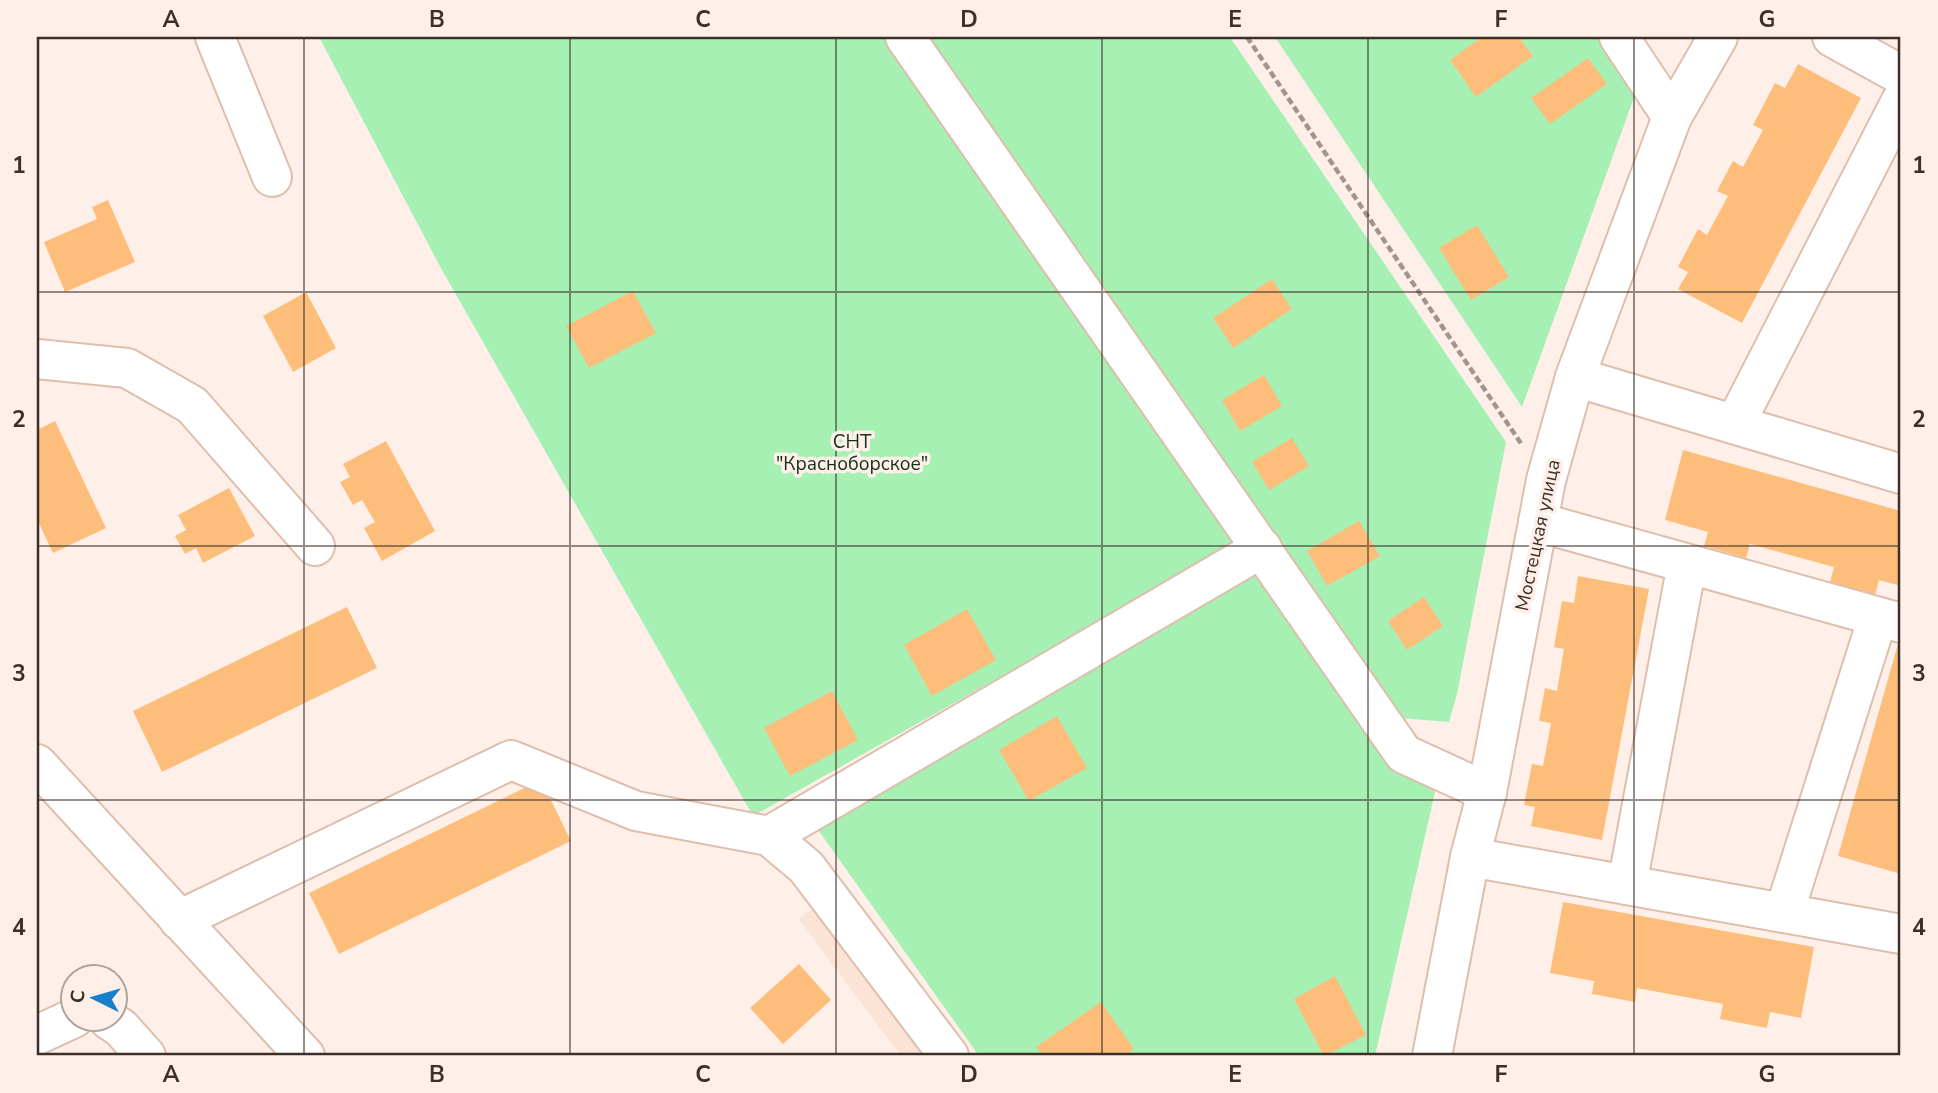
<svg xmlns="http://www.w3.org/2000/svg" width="1938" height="1093" font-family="'Nunito Sans',sans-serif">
<rect width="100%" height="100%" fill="#fef0e9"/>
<path fill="#fbe3d6" d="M 822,902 L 937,1056 L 901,1056 L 799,919 Z"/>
<g fill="#a7f0b4">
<path d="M 319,37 L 891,37 L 1237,544 L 753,816 L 442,270 Z"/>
<path d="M 912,37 L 1230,37 L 1506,442 L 1457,694 L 1449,722 L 1398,718 Z"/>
<path d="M 1275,37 L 1610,37 L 1640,81 L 1522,407 Z"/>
<path d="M 1253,567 L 1368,723 L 1435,792 L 1375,1056 L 979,1056 L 816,827 Z"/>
</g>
<g fill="#fdbe7b">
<path d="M 1482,37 L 1519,37 L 1533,56 L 1476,97 L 1450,60 Z"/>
<path d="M 1588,58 L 1607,84 L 1550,124 L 1531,98 Z"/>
<path d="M 1798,64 L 1861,98 L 1742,323 L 1678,289 L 1688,272 L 1678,267 L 1698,229 L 1707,235 L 1728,196 L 1717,191 L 1733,161 L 1743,167 L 1763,130 L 1753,125 L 1775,83 L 1785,88 Z"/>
<path d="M 108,200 L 135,262 L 65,292 L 44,242 L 97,219 L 92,207 Z"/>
<path d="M 1477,225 L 1509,277 L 1471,300 L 1439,248 Z"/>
<path d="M 1272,279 L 1292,309 L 1233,348 L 1213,318 Z"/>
<path d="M 633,291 L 656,333 L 589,368 L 566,326 Z"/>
<path d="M 306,292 L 336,348 L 293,372 L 263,316 Z"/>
<path d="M 1264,375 L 1282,406 L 1240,431 L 1222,400 Z"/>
<path d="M 55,421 L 106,528 L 53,553 L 37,519 L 37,430 Z"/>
<path d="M 1292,438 L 1309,466 L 1269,490 L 1252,462 Z"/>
<path d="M 386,441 L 435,531 L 382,561 L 364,528 L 375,522 L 362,500 L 353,505 L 340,482 L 350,477 L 343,464 Z"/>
<path d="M 1683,450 L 1901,511 L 1901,586 L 1879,580 L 1875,595 L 1830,582 L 1834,567 L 1750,544 L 1746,558 L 1704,546 L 1708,532 L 1665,520 Z"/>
<path d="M 229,488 L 255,536 L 203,563 L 196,548 L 185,554 L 175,536 L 186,530 L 178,515 Z"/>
<path d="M 1359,521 L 1380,556 L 1327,586 L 1307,551 Z"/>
<path d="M 1578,576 L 1649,589 L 1602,840 L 1531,826 L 1535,807 L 1524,805 L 1532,764 L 1543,766 L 1551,723 L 1539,721 L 1545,688 L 1557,691 L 1564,649 L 1554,647 L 1562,601 L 1574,603 Z"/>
<path d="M 1424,597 L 1443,626 L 1407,650 L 1388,621 Z"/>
<path d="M 347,607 L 377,668 L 162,772 L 133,711 Z"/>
<path d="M 967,609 L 996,660 L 932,696 L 904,645 Z"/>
<path d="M 1901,633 L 1901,874 L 1838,856 Z"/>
<path d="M 832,691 L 858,740 L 790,776 L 764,728 Z"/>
<path d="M 1057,716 L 1087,768 L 1029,801 L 999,750 Z"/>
<path d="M 541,780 L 571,841 L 339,954 L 309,893 Z"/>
<path d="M 1563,902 L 1814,947 L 1801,1018 L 1770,1012 L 1767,1028 L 1720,1019 L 1723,1004 L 1637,988 L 1635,1002 L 1592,994 L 1594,981 L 1550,973 Z"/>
<path d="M 799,964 L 831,1000 L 783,1044 L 750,1008 Z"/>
<path d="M 1335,976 L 1366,1035 L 1324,1056 L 1294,999 Z"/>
<path d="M 1101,1002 L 1134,1049 L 1123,1056 L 1043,1056 L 1036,1047 Z"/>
</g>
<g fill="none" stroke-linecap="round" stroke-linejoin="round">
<g stroke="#debead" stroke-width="42">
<g id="minor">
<path d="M 215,37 L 272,177"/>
<path d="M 905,37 L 1404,754 L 1487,792"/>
<path d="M 1619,37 L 1672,117"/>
<path d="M 1832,37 L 1901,75"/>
<path d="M 37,359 L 127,368 L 192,405 L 315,546"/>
<path d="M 1575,377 L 1901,474"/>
<path d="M 1735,424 L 1901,101"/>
<path d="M 1538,522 L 1901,623"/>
<path d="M 37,764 L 305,1056"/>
<path d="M 769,836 L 1262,548"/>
<path d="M 1470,857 L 1901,934"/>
<path d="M 1627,885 L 1687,564"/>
<path d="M 1784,913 L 1878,617"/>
<path d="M 179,920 L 511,760 L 636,811 L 769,836 L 806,867 L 949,1056"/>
<path d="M 109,1020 L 121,1028 L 146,1056"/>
<path d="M 37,1035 L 74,1018"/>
<path d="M 1432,1056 L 1470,857 L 1487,792 L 1546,480 L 1575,377 L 1672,117 L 1718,37"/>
</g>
</g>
<path stroke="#a2958e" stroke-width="4.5" stroke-dasharray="7 3.5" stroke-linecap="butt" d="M 1247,37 L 1522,445"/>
<use href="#minor" stroke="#fff" stroke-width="38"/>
</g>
<path fill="none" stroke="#3c3029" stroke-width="2" stroke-opacity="0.55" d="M 304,37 L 304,1056M 570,37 L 570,1056M 836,37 L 836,1056M 1102,37 L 1102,1056M 1368,37 L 1368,1056M 1634,37 L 1634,1056M 37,292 L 1901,292M 37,546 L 1901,546M 37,800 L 1901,800"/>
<g text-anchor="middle" stroke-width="7" stroke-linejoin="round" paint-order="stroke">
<g font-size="19" fill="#13311a" stroke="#fef0e9">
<text x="852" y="448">СНТ<tspan x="852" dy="22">"Красноборское"</tspan></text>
</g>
<g font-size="19" fill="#3c3029" stroke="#fef0e9">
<text transform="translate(1537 535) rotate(-78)" y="7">Мостецкая улица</text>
</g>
</g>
<rect width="1938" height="1093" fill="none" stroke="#fef0e9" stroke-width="77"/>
<g transform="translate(94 998) rotate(275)"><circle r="33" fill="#fef0e9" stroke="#b0a39c" stroke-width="2"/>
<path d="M0-5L12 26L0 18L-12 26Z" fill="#1880cb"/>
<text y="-10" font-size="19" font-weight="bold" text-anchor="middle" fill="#3c3029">С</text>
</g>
<rect x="38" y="38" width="1861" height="1016" fill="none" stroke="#3c3029" stroke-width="2.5"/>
<g font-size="23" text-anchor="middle" font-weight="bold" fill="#3c3029">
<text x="171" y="27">A</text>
<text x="437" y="27">B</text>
<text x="703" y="27">C</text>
<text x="969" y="27">D</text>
<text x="1235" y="27">E</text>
<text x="1501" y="27">F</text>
<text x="1767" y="27">G</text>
<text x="19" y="173">1</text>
<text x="1919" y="173">1</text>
<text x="19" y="427">2</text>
<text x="1919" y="427">2</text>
<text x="19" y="681">3</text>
<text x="1919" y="681">3</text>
<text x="19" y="935">4</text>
<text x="1919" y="935">4</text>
<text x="171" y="1082">A</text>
<text x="437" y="1082">B</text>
<text x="703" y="1082">C</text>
<text x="969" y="1082">D</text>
<text x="1235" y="1082">E</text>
<text x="1501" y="1082">F</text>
<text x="1767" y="1082">G</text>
</g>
</svg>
